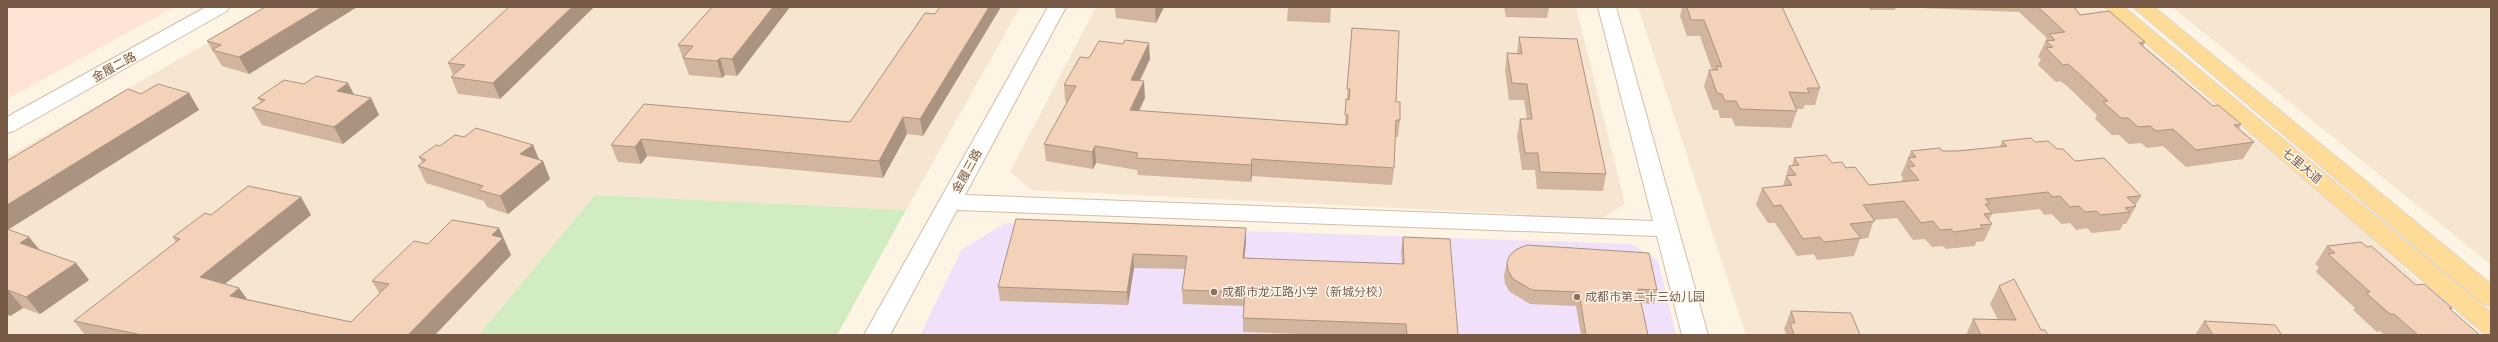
<svg xmlns="http://www.w3.org/2000/svg" width="2498" height="342" font-family="Inter,'Noto Sans SC',sans-serif">
<rect width="100%" height="100%" fill="#fdf4e3"/>
<g fill="#f5e5d1">
<path d="M 271,7 L 1020,7 L 906,210 L 595,195 L 479,335 L 7,335 L 7,157 Z"/>
<path d="M 1096,7 L 1576,7 L 1625,204 L 1602,218 L 1031,190 L 1010,172 Z"/>
<path d="M 1638,7 L 2100,7 L 2361,229 L 2478,335 L 1746,335 Z"/>
<path d="M 2172,7 L 2491,7 L 2491,265 Z"/>
</g>
<path fill="#fee3d6" d="M 7,7 L 174,7 L 7,99 Z"/>
<path fill="#f1e0fa" d="M 1006,223 L 1631,244 L 1658,260 L 1676,335 L 920,335 L 962,249 Z"/>
<path fill="#d1ecc0" d="M 595,195 L 906,210 L 837,335 L 479,335 Z"/>
<g fill="none" stroke-linecap="round" stroke-linejoin="round">
<g stroke="#d1bdab" stroke-width="2">
<g id="minor">
<path d="M 206,7 L 229,7 L 227,11 L 14,131 L 7,133 L 7,117 Z"/>
<path d="M 1048,7 L 1066,7 L 965,195 L 1653,221 L 1598,7 L 1616,7 L 1708,335 L 1682,335 L 1657,236 L 957,210 L 890,335 L 864,335 Z"/>
</g>
</g>
<g stroke="#ded7d3" stroke-width="2">
<g id="major">
<path d="M 2104,7 L 2124,7 L 2491,312 L 2491,335 L 2482,332 Z"/>
<path d="M 2133,7 L 2154,7 L 2491,284 L 2491,306 L 2482,303 Z"/>
</g>
</g>
<use href="#minor" fill="#fff" fill-rule="evenodd"/>
<use href="#major" fill="#ffdb98" fill-rule="evenodd"/>
</g>
<g fill="#d2b59f">
<path d="M 265,7 L 357,7 L 249,74 L 222,66 L 207,41 Z"/>
<path d="M 509,7 L 594,7 L 500,99 L 458,94 L 451,77 L 453,75 L 448,63 Z"/>
<path d="M 712,7 L 790,7 L 737,76 L 725,75 L 722,78 L 689,75 L 678,45 Z"/>
<path d="M 1115,7 L 1164,7 L 1156,23 L 1116,18 Z"/>
<path d="M 1288,7 L 1331,7 L 1330,23 L 1287,21 Z"/>
<path d="M 1504,7 L 1549,7 L 1547,18 L 1506,17 Z"/>
<path d="M 1682,7 L 1782,7 L 1820,88 L 1815,105 L 1805,105 L 1803,109 L 1796,109 L 1797,111 L 1791,128 L 1735,126 L 1732,118 L 1720,118 L 1718,110 L 1713,110 L 1704,86 L 1709,70 L 1712,70 L 1700,36 L 1687,36 L 1680,16 Z"/>
<path d="M 1869,7 L 2074,7 L 2080,15 L 2145,42 L 2143,46 L 2213,106 L 2241,124 L 2239,129 L 2254,142 L 2243,159 L 2186,167 L 2163,146 L 2147,148 L 2141,143 L 2129,144 L 2119,135 L 2112,135 L 2095,119 L 2097,115 L 2067,86 L 2060,81 L 2056,82 L 2038,65 L 2041,59 L 2038,57 L 2047,38 L 2019,12 L 1896,7 L 1895,10 L 1870,10 Z"/>
<path d="M 925,13 L 923,136 L 907,134 L 883,178 L 647,156 L 641,164 L 618,162 L 611,145 L 644,104 L 850,122 Z"/>
<path d="M 1352,28 L 1396,102 L 1400,120 L 1398,137 L 1395,137 L 1394,168 L 1392,185 L 1252,176 L 1251,182 L 1138,175 L 1137,170 L 1096,163 L 1093,169 L 1046,161 L 1044,144 L 1067,102 L 1065,101 L 1064,85 L 1150,59 L 1140,81 L 1145,98 L 1139,111 L 1345,125 Z"/>
<path d="M 1519,37 L 1606,174 L 1603,191 L 1537,189 L 1535,170 L 1522,170 L 1517,136 L 1520,119 L 1527,119 L 1524,100 L 1509,100 L 1505,70 L 1507,53 L 1517,53 Z"/>
<path d="M 189,93 L 199,110 L 8,230 L 39,250 L 76,263 L 89,280 L 40,314 L 23,308 L 10,316 L 7,315 L 7,161 L 141,94 Z"/>
<path d="M 354,95 L 371,98 L 379,115 L 343,144 L 262,125 L 252,108 L 261,102 L 258,98 Z"/>
<path d="M 464,137 L 533,145 L 539,160 L 543,161 L 550,179 L 508,214 L 487,207 L 484,201 L 426,183 L 418,166 L 422,162 L 419,157 L 440,146 Z"/>
<path d="M 2002,141 L 2035,142 L 2057,149 L 2075,161 L 2141,196 L 2135,206 L 2136,206 L 2126,224 L 2123,224 L 2120,230 L 2092,233 L 2087,228 L 2076,230 L 2070,223 L 2061,224 L 2052,214 L 2044,215 L 2040,209 L 1992,214 L 1989,220 L 1992,224 L 1984,241 L 1976,242 L 1975,246 L 1946,249 L 1943,246 L 1932,247 L 1925,239 L 1913,240 L 1897,218 L 1874,220 L 1868,238 L 1860,239 L 1854,256 L 1817,260 L 1814,254 L 1797,256 L 1775,223 L 1768,223 L 1756,205 L 1762,188 L 1783,186 L 1789,166 L 1792,166 L 1794,158 L 1832,163 L 1846,168 L 1869,185 L 1901,182 L 1903,178 L 1901,175 L 1911,151 L 1957,151 L 2000,147 Z"/>
<path d="M 301,197 L 311,215 L 225,284 L 239,288 L 247,299 L 351,322 L 380,294 L 372,281 L 428,244 L 499,228 L 511,255 L 435,335 L 85,335 L 74,321 L 176,242 L 173,237 L 211,215 Z"/>
<path d="M 1016,219 L 1246,242 L 1244,258 L 1402,264 L 1401,251 L 1403,237 L 1458,335 L 1326,335 L 1243,332 L 1243,318 L 1244,306 L 1183,304 L 1182,290 L 1185,269 L 1134,268 L 1128,305 L 1000,301 L 998,287 Z"/>
<path d="M 2327,246 L 2416,285 L 2452,308 L 2451,310 L 2480,335 L 2384,335 L 2380,331 L 2377,332 L 2353,310 L 2355,308 L 2316,272 L 2319,267 L 2315,264 Z"/>
<path d="M 1507,262 L 1657,290 L 1654,304 L 1641,303 L 1648,335 L 1581,335 L 1576,306 L 1530,304 L 1510,292 L 1505,284 L 1504,276 Z"/>
<path d="M 1999,286 L 2041,330 L 2048,335 L 1966,335 L 1973,319 L 1998,320 L 1990,304 Z"/>
<path d="M 1791,311 L 1860,335 L 1785,335 L 1786,333 L 1784,329 Z"/>
<path d="M 2204,321 L 2282,335 L 2195,335 Z"/>
</g>
<g fill="#ab9382">
<path d="M 322,7 L 357,7 L 249,74 L 239,57 Z"/>
<path d="M 572,7 L 594,7 L 500,99 L 493,83 Z"/>
<path d="M 773,7 L 790,7 L 737,76 L 732,59 Z"/>
<path d="M 989,7 L 1001,7 L 923,136 L 920,119 Z"/>
<path d="M 1155,7 L 1164,7 L 1156,23 Z"/>
<path d="M 1149,43 L 1150,59 L 1132,96 L 1131,80 Z"/>
<path d="M 720,58 L 725,75 L 722,78 L 717,61 Z"/>
<path d="M 1144,81 L 1145,98 L 1131,127 L 1130,110 Z"/>
<path d="M 348,83 L 357,100 L 337,91 Z"/>
<path d="M 189,93 L 199,110 L 7,230 L 7,205 Z"/>
<path d="M 371,98 L 379,115 L 343,144 L 334,127 Z"/>
<path d="M 903,117 L 907,134 L 883,178 L 879,161 Z"/>
<path d="M 641,139 L 647,156 L 641,164 L 635,147 Z"/>
<path d="M 533,145 L 540,162 L 520,154 Z"/>
<path d="M 1095,146 L 1096,163 L 1093,169 L 1092,152 Z"/>
<path d="M 1252,159 L 1252,176 L 1251,182 L 1251,165 Z"/>
<path d="M 543,161 L 550,179 L 508,214 L 500,196 Z"/>
<path d="M 301,197 L 311,215 L 212,294 L 200,277 Z"/>
<path d="M 499,228 L 511,255 L 435,335 L 408,335 L 492,235 Z"/>
<path d="M 1246,228 L 1246,242 L 1243,272 L 1243,258 Z"/>
<path d="M 29,237 L 43,254 L 20,243 Z"/>
<path d="M 1133,254 L 1134,268 L 1128,305 L 1127,292 Z"/>
<path d="M 76,263 L 89,280 L 40,314 L 26,297 Z"/>
<path d="M 239,288 L 251,305 L 230,296 Z"/>
<path d="M 8,290 L 23,308 L 10,316 L 7,313 L 7,291 Z"/>
</g>
<g fill="#f4d2b9" stroke="#ab9382">
<path d="M 265,7 L 322,7 L 239,57 L 212,50 L 221,45 L 207,41 Z"/>
<path d="M 509,7 L 572,7 L 493,83 L 451,77 L 465,65 L 448,63 Z"/>
<path d="M 712,7 L 773,7 L 732,59 L 720,58 L 717,61 L 683,58 L 693,46 L 678,45 Z"/>
<path d="M 940,7 L 989,7 L 920,119 L 903,117 L 879,161 L 641,139 L 635,147 L 611,145 L 644,104 L 850,122 L 925,13 L 935,14 Z"/>
<path d="M 1687,7 L 1782,7 L 1820,88 L 1807,88 L 1809,93 L 1789,92 L 1797,111 L 1740,109 L 1736,101 L 1725,101 L 1722,94 L 1717,93 L 1709,70 L 1718,70 L 1716,66 L 1722,67 L 1704,20 L 1691,20 Z"/>
<path d="M 2038,7 L 2074,7 L 2080,15 L 2109,11 L 2145,42 L 2139,43 L 2213,106 L 2218,105 L 2241,124 L 2234,125 L 2254,142 L 2196,150 L 2173,129 L 2156,131 L 2150,126 L 2138,127 L 2128,118 L 2121,118 L 2103,102 L 2108,101 L 2075,70 L 2068,64 L 2063,65 L 2046,48 L 2053,47 L 2046,41 L 2055,40 L 2049,34 L 2065,32 Z"/>
<path d="M 1352,28 L 1399,31 L 1396,102 L 1400,102 L 1400,120 L 1396,120 L 1394,168 L 1252,159 L 1251,165 L 1136,158 L 1138,153 L 1095,146 L 1092,152 L 1044,144 L 1076,86 L 1064,85 L 1080,57 L 1089,58 L 1099,41 L 1123,44 L 1125,40 L 1149,43 L 1131,80 L 1144,81 L 1130,110 L 1347,125 L 1348,115 L 1345,115 L 1346,99 L 1349,100 L 1350,89 L 1347,89 Z"/>
<path d="M 1519,37 L 1577,39 L 1606,174 L 1540,172 L 1538,153 L 1525,153 L 1520,119 L 1532,119 L 1527,84 L 1512,83 L 1507,53 L 1522,54 Z"/>
<path d="M 316,76 L 348,83 L 337,91 L 371,98 L 334,127 L 252,108 L 265,100 L 258,98 L 284,80 L 304,84 Z"/>
<path d="M 158,84 L 189,93 L 7,205 L 7,161 L 128,89 L 141,94 Z"/>
<path d="M 476,128 L 533,145 L 520,154 L 543,161 L 500,196 L 479,190 L 483,186 L 418,166 L 426,160 L 419,157 L 436,145 L 440,146 L 455,135 L 464,137 Z"/>
<path d="M 2031,138 L 2035,142 L 2048,141 L 2057,149 L 2063,149 L 2075,161 L 2104,158 L 2141,196 L 2127,197 L 2136,206 L 2125,208 L 2130,212 L 2101,215 L 2096,211 L 2085,212 L 2079,206 L 2070,207 L 2060,196 L 2053,197 L 2048,192 L 1985,199 L 1990,204 L 1985,204 L 1992,213 L 1984,214 L 1992,224 L 1980,225 L 1983,228 L 1954,232 L 1951,229 L 1940,230 L 1933,221 L 1921,223 L 1904,201 L 1863,205 L 1875,221 L 1850,224 L 1861,238 L 1824,242 L 1820,237 L 1803,239 L 1781,205 L 1774,206 L 1762,188 L 1792,185 L 1786,176 L 1796,175 L 1789,166 L 1799,165 L 1794,158 L 1826,155 L 1832,163 L 1842,162 L 1846,168 L 1855,167 L 1869,185 L 1919,180 L 1908,167 L 1915,166 L 1908,158 L 1916,157 L 1911,151 L 1940,148 L 1942,151 L 1957,151 L 2007,146 L 2002,141 Z"/>
<path d="M 248,186 L 301,197 L 200,277 L 239,288 L 230,296 L 351,322 L 389,284 L 372,281 L 414,241 L 428,244 L 452,220 L 499,228 L 492,235 L 503,238 L 408,335 L 142,335 L 74,321 L 180,239 L 173,237 L 205,213 L 211,215 Z"/>
<path d="M 1016,219 L 1246,228 L 1243,258 L 1404,264 L 1403,237 L 1450,239 L 1458,335 L 1407,335 L 1406,324 L 1243,318 L 1245,292 L 1182,290 L 1187,256 L 1133,254 L 1127,292 L 998,287 Z"/>
<path d="M 7,229 L 29,237 L 20,243 L 76,263 L 26,297 L 8,290 L 7,291 Z"/>
<path d="M 2361,242 L 2367,247 L 2371,246 L 2416,285 L 2424,284 L 2452,308 L 2449,308 L 2480,335 L 2418,335 L 2394,314 L 2390,314 L 2366,293 L 2370,292 L 2328,254 L 2335,253 L 2327,246 Z"/>
<path d="M 1527,245 L 1649,253 L 1657,290 L 1638,289 L 1648,335 L 1586,335 L 1579,292 L 1532,290 L 1513,279 L 1508,270 L 1507,262 L 1510,255 L 1517,249 Z"/>
<path d="M 2014,279 L 2041,330 L 2045,330 L 2048,335 L 1981,335 L 1973,319 L 2016,320 L 1999,286 Z"/>
<path d="M 1791,311 L 1851,313 L 1860,335 L 1794,335 L 1790,323 L 1795,323 Z"/>
<path d="M 2204,321 L 2275,325 L 2282,335 L 2213,335 Z"/>
</g>
<g fill="#8d6e63" stroke="#fff7ea" stroke-width="1.5">
<circle cx="1214" cy="292" r="4"/>
<circle cx="1577" cy="297" r="4"/>
</g>
<g text-anchor="middle" stroke-width="3" stroke-linejoin="round" paint-order="stroke">
<g font-size="12" fill="#775947" stroke="#fff7ea">
<text transform="translate(114 67) rotate(-29)" y="4">金履二路</text>
<text transform="translate(2302 166) rotate(40)" y="4">七里大道</text>
<text transform="translate(967 171) rotate(-61)" y="4">金履三路</text>
</g>
<g font-size="12" fill="#785e54" stroke="#fff7ea" text-anchor="start">
<text x="1222" y="296">成都市龙江路小学（新城分校）</text>
<text x="1585" y="301">成都市第二十三幼儿园</text>
</g>
</g>
<rect width="2498" height="342" fill="none" stroke="#775947" stroke-width="16"/>
</svg>
